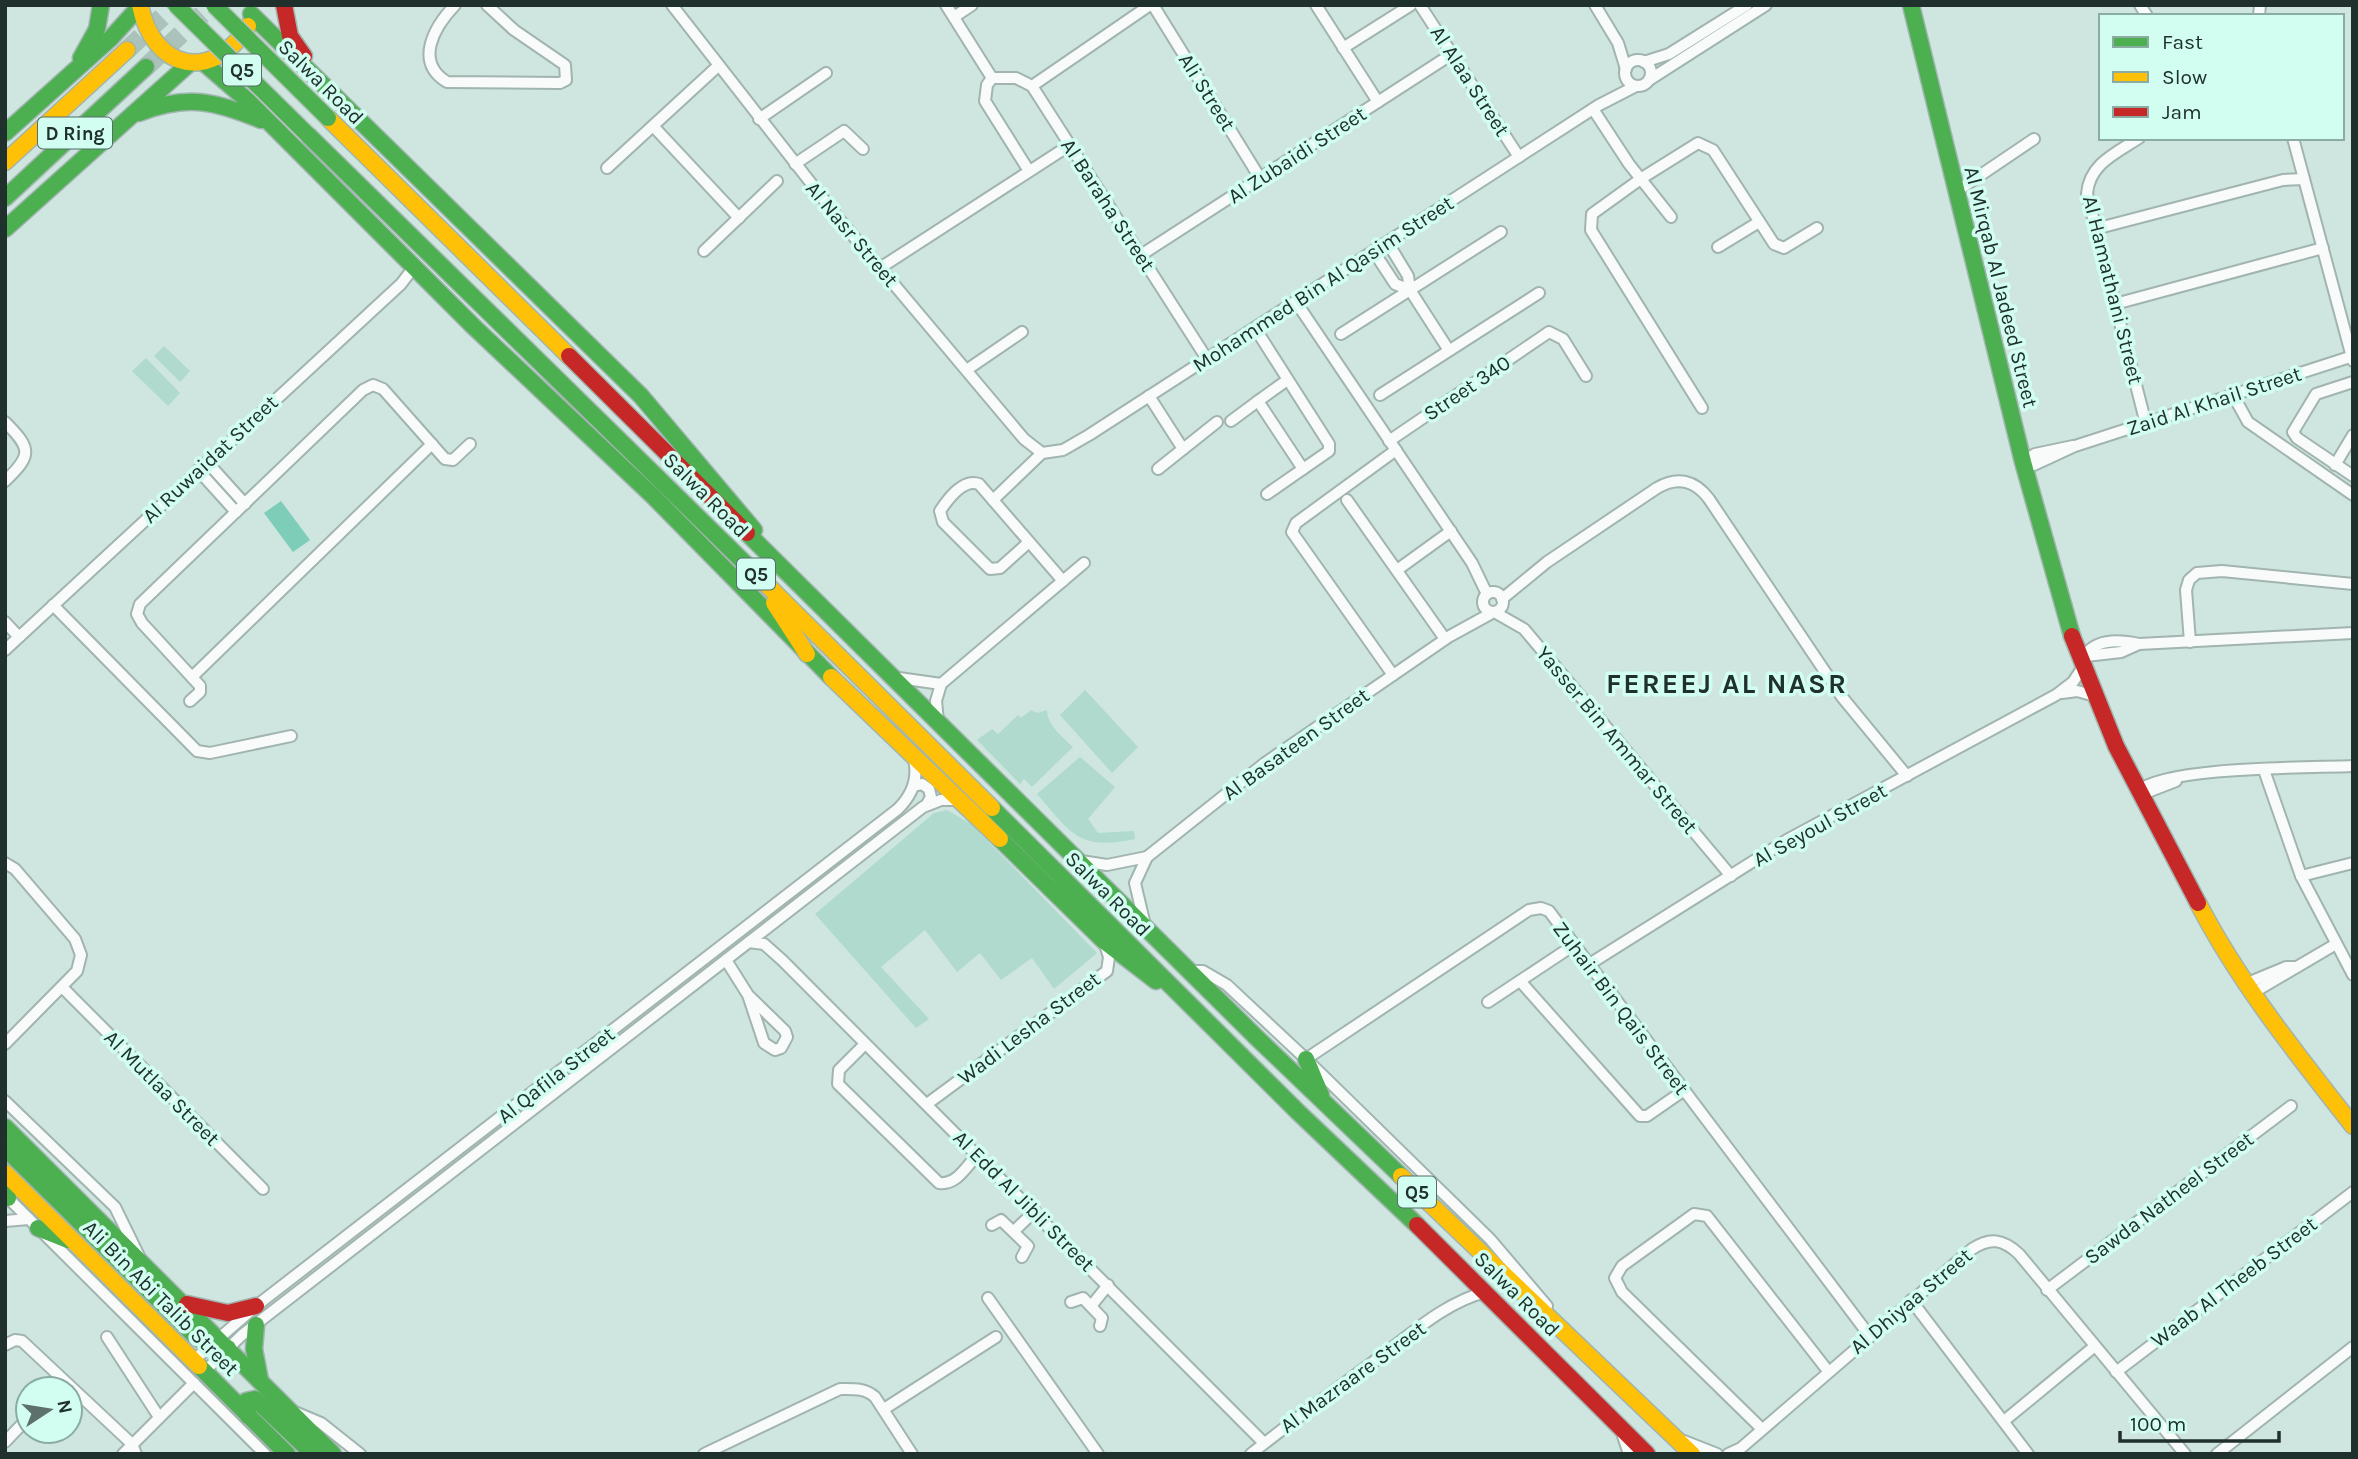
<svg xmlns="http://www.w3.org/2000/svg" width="2358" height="1459" font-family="Karla,sans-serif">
<rect width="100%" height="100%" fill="#cee6df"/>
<g fill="#b0dace">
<path d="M 164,346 L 190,371 L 180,382 L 154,356 Z"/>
<path d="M 146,358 L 180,393 L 168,406 L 132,371 Z"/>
<path d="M 1085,690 L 1138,747 L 1112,773 L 1060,715 Z"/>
<path d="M 1031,710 L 1037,713 L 1047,710 C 1047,725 1063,737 1073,747 L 1032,787 L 1024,779 L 1020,784 L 977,740 L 992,729 L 998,734 L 1018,715 L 1021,718 Z"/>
<path d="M 1080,757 L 1115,787 L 1088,819 L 1098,833 L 1134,831 L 1135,839 C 1078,851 1072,834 1037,794 Z"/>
<path d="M 947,810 L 971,824 L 1097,953 L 1054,989 L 1032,958 L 1001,980 L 980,953 L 957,972 L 925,930 L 881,967 L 929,1019 L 916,1028 L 815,914 L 934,813 Z"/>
</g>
<path fill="#7dcdb9" d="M 281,501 L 310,540 L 293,552 L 264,513 Z"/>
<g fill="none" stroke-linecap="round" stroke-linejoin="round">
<g stroke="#abc2bb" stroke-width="19" stroke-dasharray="19 10" stroke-linecap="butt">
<path d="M 127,50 L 175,5"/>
<path d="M 146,67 L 212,5"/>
</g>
<g stroke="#a1b4af" stroke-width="14">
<g id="street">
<path d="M 455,5 C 434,27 414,62 447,82 L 560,83 L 566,80 L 565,65 L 514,30 L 487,5"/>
<path d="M 672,5 L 839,219 L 1024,439 L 1042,453 L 1063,450 L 1089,435 L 1599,105 L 1636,86"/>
<path d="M 946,5 L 992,78"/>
<path d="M 1153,5 L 1260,178"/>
<path d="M 1316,5 L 1378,102"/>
<path d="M 1420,5 L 1519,157"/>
<path d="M 1595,5 L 1618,43 L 1626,69"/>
<path d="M 2140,5 L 2147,16"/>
<path d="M 2259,16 L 2260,5"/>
<path d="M 954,17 L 972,5"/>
<path d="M 1343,48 L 1411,5"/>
<circle cx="1638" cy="73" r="13"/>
<path d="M 1644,62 L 1669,54 L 1747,5"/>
<path d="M 1649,80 L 1766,5"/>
<path d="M 1032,86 L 1150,5"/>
<path d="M 1593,109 L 1629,164 L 1671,217"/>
<path d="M 759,119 L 826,73"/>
<path d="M 653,126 L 739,218"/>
<path d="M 2139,138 C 2116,153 2089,164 2087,194 L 2146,424"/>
<path d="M 2293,138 L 2353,361"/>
<path d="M 795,164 L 844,131 L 863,149"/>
<path d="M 607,168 L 718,66"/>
<path d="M 1029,171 L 985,101 L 987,85 L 992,78 L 1016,78 L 1032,86 L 1207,359"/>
<path d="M 1957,191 L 2034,139"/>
<path d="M 2095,229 L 2283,180 L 2304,179"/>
<path d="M 1388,243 L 1408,276 L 1410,290 L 1448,349"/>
<path d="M 1718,247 L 1759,222"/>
<path d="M 704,251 L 777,181"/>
<path d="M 1374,252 L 1395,284 L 1410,290"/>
<path d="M 1141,255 L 1452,54"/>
<path d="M 880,268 L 1070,145"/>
<path d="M 1296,302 L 1472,563 L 1487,594"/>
<path d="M 2115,304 L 2323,248"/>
<path d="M 1255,328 L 1329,444 L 1329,451 L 1303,469 L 1258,401 L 1286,381"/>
<path d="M 1341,334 L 1501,232"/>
<path d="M 968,369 L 1022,332"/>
<path d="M 2353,382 L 2316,394 L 2293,432 L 2297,438 L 2353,476"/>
<path d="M 1380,395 L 1539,293"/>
<path d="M 2233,395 L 2248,422 L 2353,495"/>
<path d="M 1149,396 L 1183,449"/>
<path d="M 1702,408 L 1591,230 L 1592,214 L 1642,178 L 1698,143 L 1713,150 L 1774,244 L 1784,248 L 1817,228"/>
<path d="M 1231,421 L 1258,401"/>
<path d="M 5,422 C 31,448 33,455 5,481"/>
<path d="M 1389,441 L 1549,332 L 1563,339 L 1586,376"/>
<path d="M 207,462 L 245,504"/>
<path d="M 2023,462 L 2035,454 L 2073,446"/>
<path d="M 2024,465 L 2034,465 L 2075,446 L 2353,356"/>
<path d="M 2335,465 L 2353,435"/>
<path d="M 1158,469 L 1217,422"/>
<path d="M 198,470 L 236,512"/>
<path d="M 1267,494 L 1303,469"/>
<path d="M 993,500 L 1042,453"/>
<path d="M 1347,500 L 1445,639"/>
<path d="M 1029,542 L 1000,568 L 990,569 L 943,522 L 940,511 C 948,499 963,478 979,484 L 1063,581"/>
<path d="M 1397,570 L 1451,531"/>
<circle cx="1493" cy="602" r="10"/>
<path d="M 1502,599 L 1547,562 L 1657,488 C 1677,476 1695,480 1709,499 L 1842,697 L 1907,776"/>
<path d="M 53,605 L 197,751 L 210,753 L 291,736"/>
<path d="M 1496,613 L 1524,629 L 1731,876"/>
<path d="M 5,622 L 19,637"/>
<path d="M 2190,642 L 2186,590 L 2189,580 L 2197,573 L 2222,571 L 2353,584"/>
<path d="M 5,650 L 401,284 L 414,267"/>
<path d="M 2086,654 C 2098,638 2121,640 2139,644 L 2353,633"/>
<path d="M 2086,656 L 2121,652 L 2139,644"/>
<path d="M 1393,675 L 1292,532 L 1296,523 L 1396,450"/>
<path d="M 192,677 L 432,444"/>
<path d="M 899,678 L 941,684"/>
<path d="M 2062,693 L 2077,691 L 2095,696"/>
<path d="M 190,701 L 200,692 L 200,686 L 142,623 L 137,614 L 140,604 L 363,390 L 373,385 L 383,389 L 445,459 L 453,460 L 470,444"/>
<path d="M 938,721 L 936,701 L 941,684 L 1084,563"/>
<path d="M 2264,770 L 2301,876 L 2353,975"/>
<path d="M 914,786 L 922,784 L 929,789 L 931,797 L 927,804"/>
<path d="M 2138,791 C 2167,766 2309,768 2353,766"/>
<path d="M 2140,795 L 2176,781"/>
<path d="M 1081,861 L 1107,865 L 1147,857"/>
<path d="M 5,863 L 15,869 L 75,939 L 81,955 L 77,971 L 5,1044"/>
<path d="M 2301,876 L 2353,863"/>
<path d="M 1144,921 L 1135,883 L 1147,857 L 1265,763 L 1450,636 L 1490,614"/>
<path d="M 749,942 L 764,944 L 782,960 L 1264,1443"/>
<path d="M 726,960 L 748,995 L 764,1043 L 775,1050 L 781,1048 L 787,1037 L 785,1031 L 748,995"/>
<path d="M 1588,965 L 1787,840 L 2056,695 L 2073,682 L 2083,667"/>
<path d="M 1193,971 L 1203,971 L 1227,985 L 1306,1059 L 1490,1239 L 1547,1306"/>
<path d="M 1520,981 L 1640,1116 L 1647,1116 L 1683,1091"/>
<path d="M 2245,984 L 2286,967 L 2296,967"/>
<path d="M 62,987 L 263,1189"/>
<path d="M 2251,994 L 2336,944"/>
<path d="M 1488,1002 L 1574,945"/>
<path d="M 865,1044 L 839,1070 L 838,1084 L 939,1183 C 957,1185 966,1167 978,1154"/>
<path d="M 1306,1059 L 1529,910 L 1541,908 L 1549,911 L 1869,1335"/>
<path d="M 5,1101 L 115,1207 L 140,1258"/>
<path d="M 927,1104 L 1107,971 L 1109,957 L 1104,941"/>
<path d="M 5,1195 L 265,1454"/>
<path d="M 5,1221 L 29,1219"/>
<path d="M 992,1225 L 1001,1220 L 1028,1246 L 1022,1257"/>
<path d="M 1014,1231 L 1035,1211"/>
<path d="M 2047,1290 L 2291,1106"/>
<path d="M 988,1298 L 1098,1454"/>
<path d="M 1911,1300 L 2028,1454"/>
<path d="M 1071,1302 L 1083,1298 L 1102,1318 L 1100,1326"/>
<path d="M 1092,1305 L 1108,1285"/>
<path d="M 107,1337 L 159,1417"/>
<path d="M 5,1345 L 15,1340 L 22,1341 L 132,1444 L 136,1454"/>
<path d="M 194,1360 L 256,1306 L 898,809 C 914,793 920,775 912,753"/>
<path d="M 205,1371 L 242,1335 L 923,807 L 941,800 L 961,800"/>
<path d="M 2116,1372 L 2353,1192"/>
<path d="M 884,1409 L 996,1337"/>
<path d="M 295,1412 L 321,1423 L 360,1454"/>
<path d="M 2004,1421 L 2095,1346"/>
<path d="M 1762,1429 L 1622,1292 L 1615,1278 L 1622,1266 L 1694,1214 L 1707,1216 L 1828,1371"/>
<path d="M 1623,1436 L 1629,1454"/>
<path d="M 1684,1441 L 1717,1454"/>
<path d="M 5,1442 L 28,1418"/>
<path d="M 123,1454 L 194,1383"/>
<path d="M 704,1454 L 840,1389 C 854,1389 865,1388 875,1397 L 912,1454"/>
<path d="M 1251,1454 C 1292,1421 1334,1391 1376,1360 C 1410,1335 1445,1302 1486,1292"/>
<path d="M 1728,1454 L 1741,1448 L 1972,1249 C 1990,1237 2003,1239 2019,1254 L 2185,1454"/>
<path d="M 2217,1454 L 2353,1347"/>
</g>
</g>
<g stroke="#a1b4af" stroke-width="19">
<g id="fast">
<path d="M 1911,5 L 2023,462 L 2072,636"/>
<path d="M 251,14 L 641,396 L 754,530"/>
<path d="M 81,58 L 97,29 L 101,5"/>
<path d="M 204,63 L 248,101 L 473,326 L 653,496 L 831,677"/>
<path d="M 139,113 C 187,94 215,101 261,120"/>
<path d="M 5,133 L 111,38 L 140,6"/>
<path d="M 308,135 L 766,584"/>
<path d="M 5,198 L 146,67"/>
<path d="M 5,229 L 190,63"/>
<path d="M 747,533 L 1257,1038 L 1401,1176"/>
<path d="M 992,808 L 1298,1112 L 1417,1225"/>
<path d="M 1000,839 L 1104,941 L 1156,981"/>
<path d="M 1306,1059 L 1321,1095"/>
<path d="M 5,1127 L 333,1454"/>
<path d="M 5,1148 L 195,1336 L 213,1349 L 228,1348"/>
<path d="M 5,1183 L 8,1198"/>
<path d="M 38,1228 L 68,1240"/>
<path d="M 256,1325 L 254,1349 L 260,1380"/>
<path d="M 199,1366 L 287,1454"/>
<path d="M 248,1416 L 246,1401 L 255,1399 L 313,1454"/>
</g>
</g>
<g stroke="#a1b4af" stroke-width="19">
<g id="slow">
<path d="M 140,5 C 153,70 212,84 248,26"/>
<path d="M 328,118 L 569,356"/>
<path d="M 5,162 L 127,50"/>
<path d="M 766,584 L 992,808"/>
<path d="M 774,603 L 807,654"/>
<path d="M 831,677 L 1000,839"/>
<path d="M 2198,903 C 2240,984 2297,1054 2353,1126"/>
<path d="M 5,1173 L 199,1366"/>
<path d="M 1401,1176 L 1692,1454"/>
</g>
</g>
<g stroke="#a1b4af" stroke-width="19">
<g id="jam">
<path d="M 284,5 L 290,36 L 304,56"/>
<path d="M 569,356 L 747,533"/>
<path d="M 2072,636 L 2116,746 L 2198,903"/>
<path d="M 1417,1225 L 1647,1454"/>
<path d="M 187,1304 L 228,1313 L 256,1306"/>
</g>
</g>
<use href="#street" stroke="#f8fbfa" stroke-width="10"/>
<use href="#fast" stroke="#4caf50" stroke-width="16"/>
<use href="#slow" stroke="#ffc107" stroke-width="16"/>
<use href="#jam" stroke="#c62828" stroke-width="16"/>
<g stroke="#b5c1be" stroke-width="19" stroke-linecap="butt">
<g id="fast-bridge">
<path d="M 176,5 L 308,135"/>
<path d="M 214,5 L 328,118"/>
</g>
</g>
<use href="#fast-bridge" stroke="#4caf50" stroke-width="16"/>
</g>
<g text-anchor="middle" stroke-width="7" stroke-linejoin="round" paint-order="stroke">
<g fill="#d1fef0" stroke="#556e68" stroke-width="2">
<rect x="223" y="54.5" width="38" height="31" rx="5"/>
<rect x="38" y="117.5" width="74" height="31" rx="5"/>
<rect x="737" y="558.5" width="38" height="31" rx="5"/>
<rect x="1398" y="1176.5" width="38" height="31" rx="5"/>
</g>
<g font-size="19" font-weight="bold" fill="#20312d">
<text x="242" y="77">Q5</text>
<text x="75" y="140">D Ring</text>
<text x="756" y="581">Q5</text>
<text x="1417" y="1199">Q5</text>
</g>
<g font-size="21" fill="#20312d" stroke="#d1fef0">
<text transform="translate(1470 81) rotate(57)" y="7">Al Alaa Street</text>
<text transform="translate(321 82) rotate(45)" y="7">Salwa Road</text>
<text transform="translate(1207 92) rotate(58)" y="7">Ali Street</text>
<text transform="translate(1297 155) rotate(-33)" y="7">Al Zubaidi Street</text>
<text transform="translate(1108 205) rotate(57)" y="7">Al Baraha Street</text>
<text transform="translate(852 234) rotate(50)" y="7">Al Nasr Street</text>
<text transform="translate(1323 284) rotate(-33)" y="7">Mohammed Bin Al Qasim Street</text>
<text transform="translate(2001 287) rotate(76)" y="7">Al Mirqab Al Jadeed Street</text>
<text transform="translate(2113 290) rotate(76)" y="7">Al Hamathani Street</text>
<text transform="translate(1467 388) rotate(-34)" y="7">Street 340</text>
<text transform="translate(2214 401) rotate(-18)" y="7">Zaid Al Khail Street</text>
<text transform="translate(210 459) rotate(-43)" y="7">Al Ruwaidat Street</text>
<text transform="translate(706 495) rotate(45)" y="7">Salwa Road</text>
<text transform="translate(1617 740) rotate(50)" y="7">Yasser Bin Ammar Street</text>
<text transform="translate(1296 744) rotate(-36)" y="7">Al Basateen Street</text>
<text transform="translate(1820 825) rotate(-29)" y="7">Al Seyoul Street</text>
<text transform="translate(1108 894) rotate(45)" y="7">Salwa Road</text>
<text transform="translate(1621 1008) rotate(53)" y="7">Zuhair Bin Qais Street</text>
<text transform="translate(1029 1028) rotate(-37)" y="7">Wadi Lesha Street</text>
<text transform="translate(556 1075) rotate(-38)" y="7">Al Qafila Street</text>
<text transform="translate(162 1088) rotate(45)" y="7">Al Mutlaa Street</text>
<text transform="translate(2169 1198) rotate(-37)" y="7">Sawda Natheel Street</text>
<text transform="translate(1024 1201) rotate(45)" y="7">Al Edd Al Jibli Street</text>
<text transform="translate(2234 1282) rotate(-37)" y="7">Waab Al Theeb Street</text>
<text transform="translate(1517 1294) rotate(45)" y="7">Salwa Road</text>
<text transform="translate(161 1298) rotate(45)" y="7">Ali Bin Abi Talib Street</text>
<text transform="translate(1911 1301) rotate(-40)" y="7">Al Dhiyaa Street</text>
<text transform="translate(1353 1377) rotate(-36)" y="7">Al Mazraare Street</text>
</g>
<g font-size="28" font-weight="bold" letter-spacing="2" fill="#20312d" stroke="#d1fef0">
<text x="1727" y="693">FEREEJ AL NASR</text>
</g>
</g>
<rect width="2358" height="1459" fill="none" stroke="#20312d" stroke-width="14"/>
<rect x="2099" y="14" width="245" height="126" fill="#d1fef0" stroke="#8aaca2" stroke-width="2"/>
<rect x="2113" y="37" width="35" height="10" fill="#4caf50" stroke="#8aaca2" stroke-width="2"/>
<text x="2162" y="49" font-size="21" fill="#20312d">Fast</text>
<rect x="2113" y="72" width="35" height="10" fill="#ffc107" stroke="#8aaca2" stroke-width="2"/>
<text x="2162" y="84" font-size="21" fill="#20312d">Slow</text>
<rect x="2113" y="107" width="35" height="10" fill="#c62828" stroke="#8aaca2" stroke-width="2"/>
<text x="2162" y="119" font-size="21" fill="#20312d">Jam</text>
<g transform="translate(49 1410) rotate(78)"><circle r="33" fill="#d1fef0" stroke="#8aaca2" stroke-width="2"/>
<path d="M0-5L12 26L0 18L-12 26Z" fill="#5d706b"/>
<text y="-10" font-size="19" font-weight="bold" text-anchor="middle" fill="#20312d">N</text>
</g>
<path d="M2120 1431v10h159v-10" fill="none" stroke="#20312d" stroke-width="3.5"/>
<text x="2130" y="1431" font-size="21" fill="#20312d" stroke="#d1fef0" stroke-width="5" paint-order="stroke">100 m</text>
</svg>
